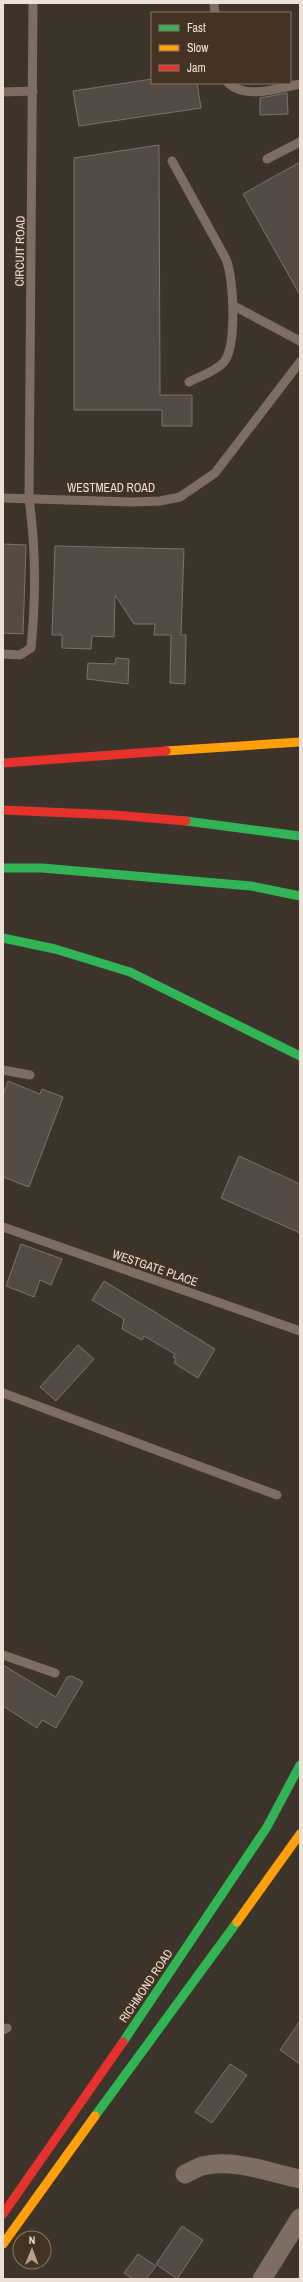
<svg xmlns="http://www.w3.org/2000/svg" width="303" height="2282" font-family="'Archivo Narrow',sans-serif">
<rect width="100%" height="100%" fill="#3c332a"/>
<g fill="#544c44" stroke="#7c736c">
<path d="M 152,79 L 152,83 L 197,83 L 201,108 L 79,126 L 73,91 Z"/>
<path d="M 287,93 L 288,114 L 260,115 L 260,98 Z"/>
<path d="M 159,145 L 160,395 L 192,395 L 192,426 L 162,426 L 162,410 L 74,410 L 74,158 Z"/>
<path d="M 300,162 L 300,295 L 243,194 Z"/>
<path d="M 3,544 L 26,545 L 23,634 L 3,633 Z"/>
<path d="M 55,546 L 184,549 L 181,635 L 186,635 L 185,684 L 170,683 L 171,635 L 154,635 L 155,624 L 134,624 L 115,595 L 114,637 L 92,636 L 91,649 L 62,648 L 62,635 L 52,635 Z"/>
<path d="M 116,658 L 129,659 L 128,684 L 87,679 L 88,663 L 115,664 Z"/>
<path d="M 8,1081 L 40,1094 L 42,1089 L 63,1097 L 29,1187 L 3,1177 L 3,1095 Z"/>
<path d="M 239,1156 L 300,1184 L 300,1233 L 221,1198 Z"/>
<path d="M 21,1244 L 62,1259 L 51,1285 L 40,1280 L 34,1297 L 6,1286 Z"/>
<path d="M 104,1281 L 215,1349 L 198,1378 L 174,1363 L 176,1359 L 173,1357 L 175,1354 L 144,1336 L 142,1340 L 122,1329 L 124,1319 L 92,1300 Z"/>
<path d="M 78,1345 L 94,1359 L 56,1401 L 40,1387 Z"/>
<path d="M 3,1665 L 56,1697 L 67,1677 L 72,1676 L 83,1682 L 56,1728 L 42,1720 L 37,1728 L 3,1706 Z"/>
<path d="M 300,2021 L 300,2064 L 280,2050 Z"/>
<path d="M 230,2064 L 247,2075 L 212,2123 L 195,2112 Z"/>
<path d="M 182,2226 L 203,2240 L 177,2279 L 156,2264 Z"/>
<path d="M 138,2254 L 156,2266 L 146,2279 L 133,2279 L 124,2273 Z"/>
</g>
<g fill="none" stroke-linecap="round" stroke-linejoin="round">
<g stroke="#7d6e63" stroke-width="9">
<path d="M 214,3 L 215,13"/>
<path d="M 228,83 C 246,100 279,88 300,84"/>
<path d="M 3,92 L 33,91"/>
<path d="M 267,159 L 300,142"/>
<path d="M 172,161 L 226,259 C 234,278 237,346 224,362 C 215,372 200,376 189,382"/>
<path d="M 234,306 L 300,341"/>
<path d="M 3,498 L 132,502 L 160,501 L 180,497 L 215,473 L 300,362"/>
<path d="M 3,654 L 20,655 L 31,648 C 36,598 36,548 29,499 L 33,3"/>
<path d="M 3,1070 L 30,1075"/>
<path d="M 3,1227 L 300,1331"/>
<path d="M 3,1393 L 277,1495"/>
<path d="M 3,1655 L 55,1673"/>
<path d="M 3,2030 L 7,2028"/>
</g>
<g stroke="#7d6e63" stroke-width="19">
<path d="M 185,2174 C 191,2171 197,2168 202,2166 C 233,2158 271,2173 300,2179"/>
<path d="M 262,2279 L 300,2218"/>
</g>
<g stroke="#30b455" stroke-width="9">
<path d="M 186,821 L 300,836"/>
<path d="M 3,868 L 42,868 L 251,886 L 300,896"/>
<path d="M 3,938 L 55,949 L 130,972 L 300,1056"/>
<path d="M 123,2042 L 267,1827 L 300,1765"/>
<path d="M 95,2116 L 237,1922"/>
</g>
<g stroke="#ff9f0a" stroke-width="9">
<path d="M 166,751 L 300,742"/>
<path d="M 237,1922 L 300,1834"/>
<path d="M 3,2244 L 95,2116"/>
</g>
<g stroke="#e5322d" stroke-width="9">
<path d="M 3,763 L 166,751"/>
<path d="M 3,810 L 115,815 L 186,821"/>
<path d="M 3,2214 L 123,2042"/>
</g>
</g>
<g text-anchor="middle" stroke-width="3.5" stroke-linejoin="round" paint-order="stroke">
<g font-size="12" fill="#ede1d7" stroke="#443222">
<text transform="translate(20 251) rotate(-89)" y="4">CIRCUIT ROAD</text>
<text x="111" y="492">WESTMEAD ROAD</text>
<text transform="translate(155 1268) rotate(19)" y="4">WESTGATE PLACE</text>
<text transform="translate(146 1986) rotate(-56)" y="4">RICHMOND ROAD</text>
</g>
</g>
<rect width="303" height="2282" fill="none" stroke="#ede1d7" stroke-width="8"/>
<rect x="151" y="12" width="140" height="72" fill="#443222" stroke="#88786a"/>
<rect x="159" y="25" width="20" height="6" fill="#30b455" stroke="#88786a"/>
<text x="187" y="32" font-size="12" fill="#ede1d7">Fast</text>
<rect x="159" y="45" width="20" height="6" fill="#ff9f0a" stroke="#88786a"/>
<text x="187" y="52" font-size="12" fill="#ede1d7">Slow</text>
<rect x="159" y="65" width="20" height="6" fill="#e5322d" stroke="#88786a"/>
<text x="187" y="72" font-size="12" fill="#ede1d7">Jam</text>
<g transform="translate(32 2250) rotate(1)"><circle r="19" fill="#443222" stroke="#88786a"/>
<path d="M0-3L7 15L0 10L-7 15Z" fill="#afa49a"/>
<text y="-6" font-size="11" font-weight="bold" text-anchor="middle" fill="#ede1d7">N</text>
</g>
</svg>
